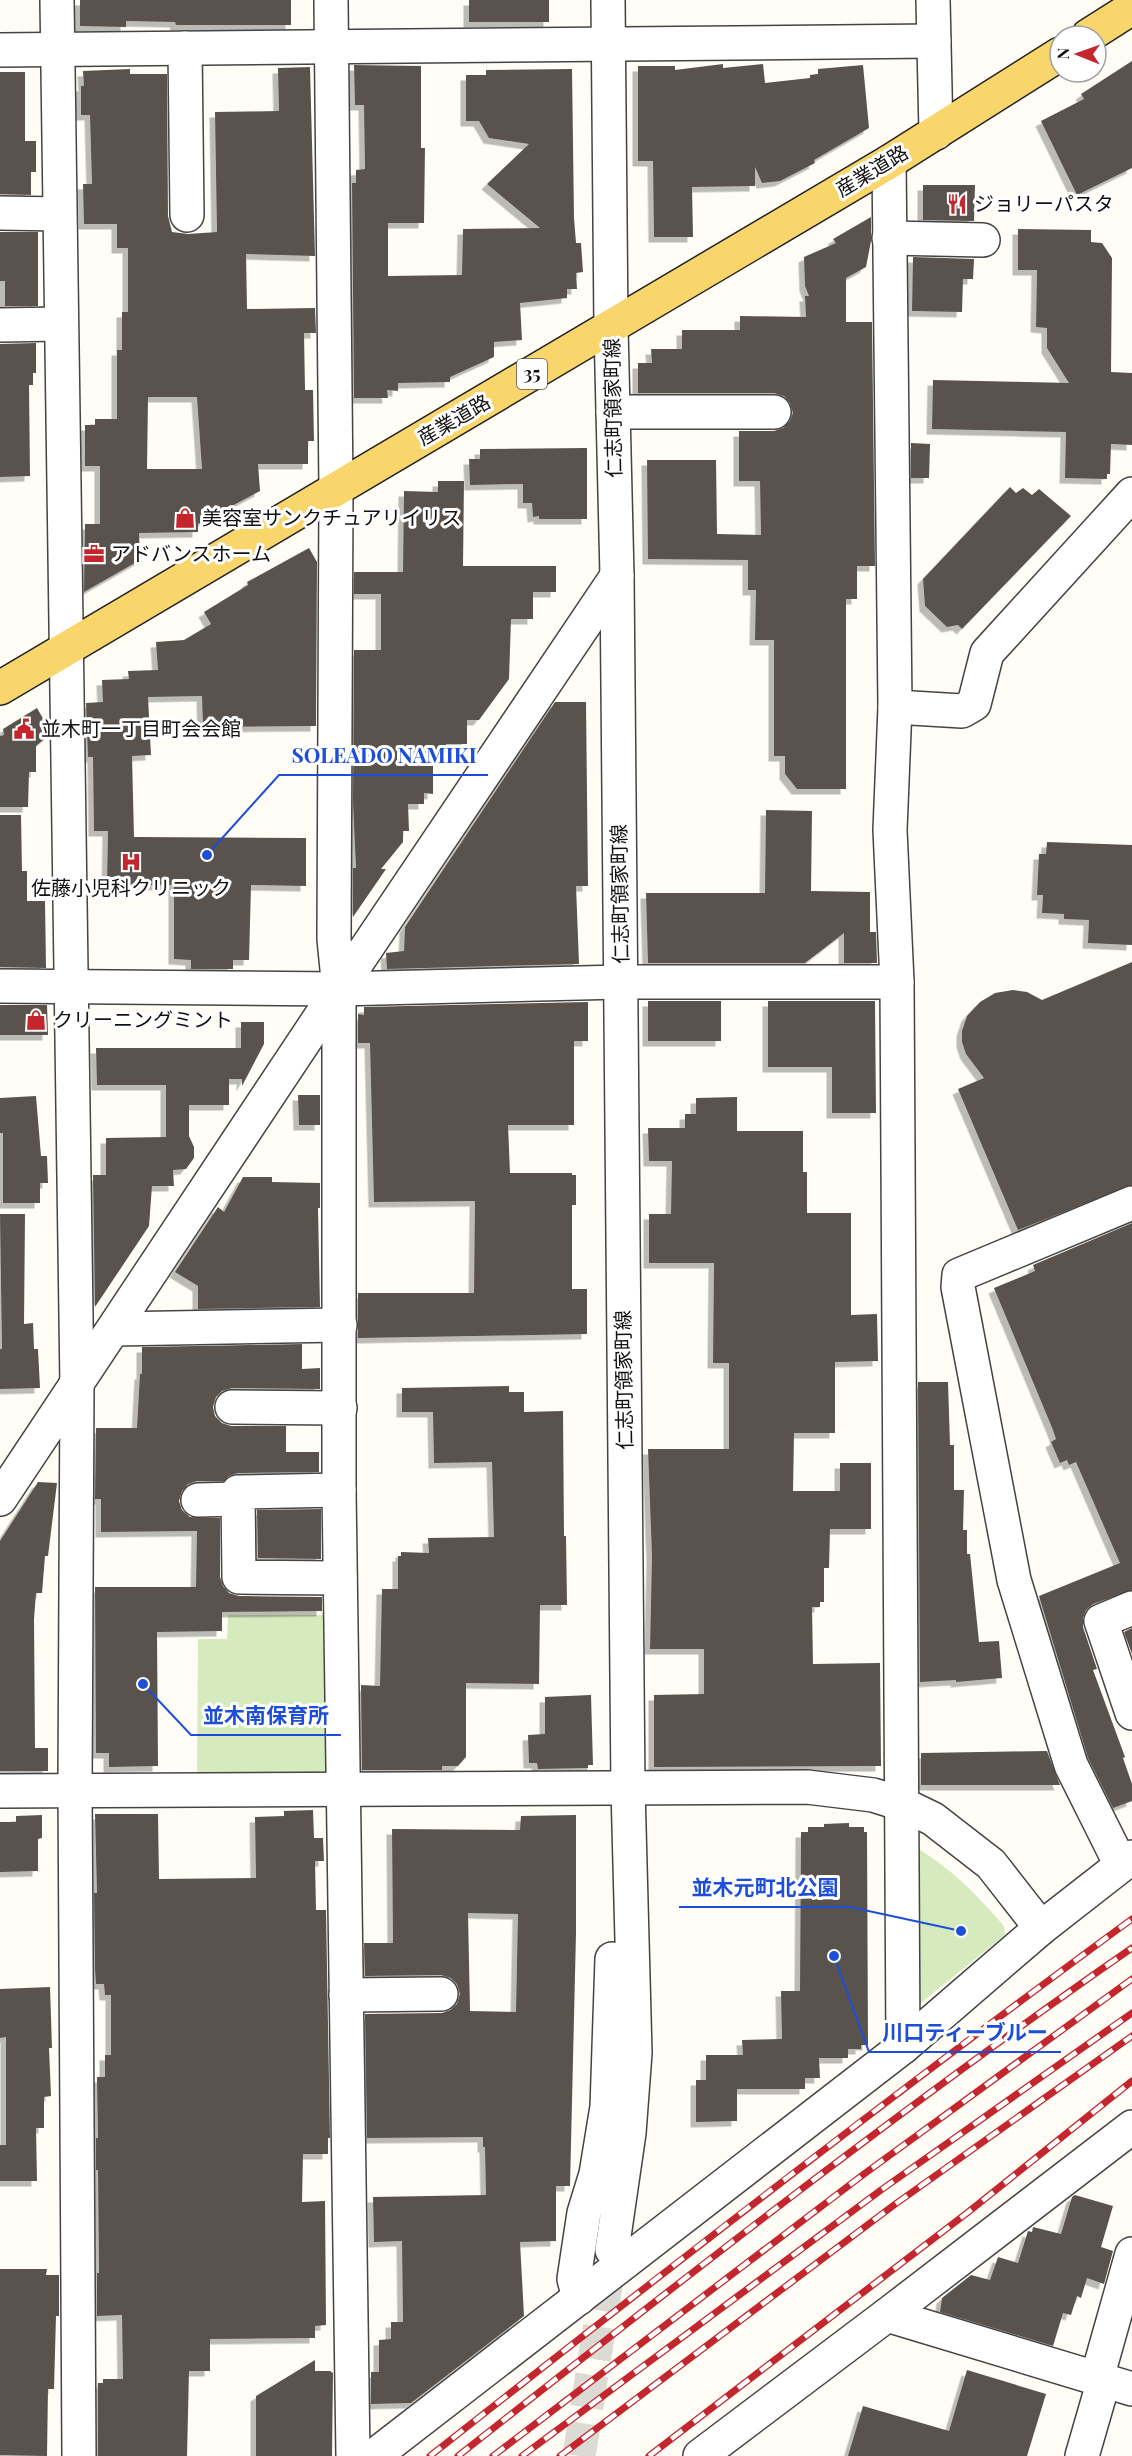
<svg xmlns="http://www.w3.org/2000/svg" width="1132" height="2456" font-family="'Playfair Display','Noto Sans JP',serif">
<defs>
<filter id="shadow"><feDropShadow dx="-5.5" dy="5.5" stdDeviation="0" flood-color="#0004"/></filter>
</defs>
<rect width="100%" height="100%" fill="#fffdf5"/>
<g fill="#d5ebbd">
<path d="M 228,1615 L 327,1615 L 328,1772 L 197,1772 L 198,1639 L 227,1639 Z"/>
<path d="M 916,1847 C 955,1872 974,1892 1004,1926 L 1005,1935 L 917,2006 Z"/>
</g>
<g fill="#5a524d" fill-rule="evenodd" filter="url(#shadow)">
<path d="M 80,0 L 291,0 L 291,25 L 176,25 L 175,22 L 126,21 L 126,27 L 80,26 Z"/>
<rect x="469" y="0" width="80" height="22"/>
<path d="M 1132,61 L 1132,168 L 1077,195 L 1041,121 L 1084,99 L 1081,94 Z"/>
<path d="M 723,64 L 723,68 L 763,64 L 765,83 L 810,78 L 810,75 L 818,74 L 818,69 L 863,65 L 869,128 L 814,160 L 815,163 L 780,181 L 762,183 L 755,167 L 755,186 L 692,187 L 693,237 L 654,237 L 653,161 L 638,161 L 638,66 L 675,66 L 675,70 Z"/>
<path d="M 354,65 L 421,66 L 421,148 L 425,148 L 424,223 L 388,223 L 388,276 L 462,275 L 463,229 L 540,228 L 487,184 L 529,144 L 489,138 L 479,121 L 466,121 L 466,75 L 486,75 L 486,70 L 572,69 L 574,218 L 576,243 L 581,243 L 583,272 L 576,273 L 577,289 L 567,289 L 567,298 L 520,303 L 522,340 L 494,342 L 494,357 L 450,377 L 450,382 L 398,383 L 398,391 L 387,390 L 388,398 L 354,398 L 352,183 L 356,183 L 356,170 L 365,169 L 364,105 L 355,105 Z"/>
<path d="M 310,67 L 315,256 L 246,254 L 247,309 L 315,308 L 316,333 L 304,333 L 305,390 L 313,390 L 314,441 L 308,441 L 308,464 L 258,464 L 260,491 L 198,524 L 198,532 L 139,533 L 140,560 L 84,592 L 85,524 L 100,524 L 100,466 L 85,466 L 85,425 L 95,425 L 95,419 L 117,419 L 117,350 L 122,350 L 122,312 L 128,312 L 128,248 L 117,248 L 117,224 L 84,224 L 83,184 L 92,184 L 90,115 L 81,115 L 81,86 L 84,86 L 83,71 L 130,69 L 130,74 L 167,74 L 168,216 L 172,232 L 188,234 L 217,232 L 215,112 L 279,111 L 278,68 ZM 148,397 L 197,397 L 202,469 L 147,469 Z"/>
<path d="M 0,72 L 25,72 L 25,141 L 36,141 L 36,172 L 31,172 L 31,195 L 0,194 Z"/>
<path d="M 923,185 L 975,185 L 974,221 L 923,220 Z"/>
<path d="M 871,217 L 871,241 L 866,267 L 846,278 L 846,322 L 872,322 L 875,566 L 857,566 L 857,599 L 846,599 L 846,789 L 797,789 L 785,774 L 785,756 L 774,756 L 774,640 L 755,640 L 756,590 L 748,590 L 748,560 L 648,559 L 647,460 L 716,460 L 717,534 L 761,535 L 760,481 L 739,481 L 739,431 L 774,431 L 783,428 L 790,421 L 793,413 L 790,403 L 784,396 L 774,393 L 638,393 L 638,363 L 652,363 L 651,349 L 682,349 L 682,330 L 740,330 L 740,316 L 806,317 L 805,296 L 809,296 L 805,286 L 804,257 L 836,243 L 833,239 Z"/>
<path d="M 1018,229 L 1091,230 L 1091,242 L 1102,243 L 1112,258 L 1111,372 L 1132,373 L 1132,445 L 1111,444 L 1110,474 L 1107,474 L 1107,479 L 1065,478 L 1066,432 L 932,429 L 933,380 L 1069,383 L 1047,348 L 1047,328 L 1036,327 L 1037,270 L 1018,270 Z"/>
<path d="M 0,232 L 38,232 L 38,306 L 5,306 L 5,281 L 0,281 Z"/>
<path d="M 913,257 L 974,259 L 973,279 L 963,279 L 962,312 L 912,311 Z"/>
<path d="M 36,343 L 36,373 L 33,373 L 33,385 L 29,385 L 30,476 L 0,477 L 0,344 Z"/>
<path d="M 911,443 L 930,444 L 929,478 L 911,478 Z"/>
<path d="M 587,448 L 587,519 L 539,519 L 539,516 L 533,517 L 532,503 L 523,503 L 523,484 L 470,485 L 469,459 L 480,459 L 480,449 Z"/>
<path d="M 438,481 L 464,481 L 463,566 L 556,566 L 556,592 L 533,592 L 533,619 L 511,619 L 509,679 L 479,720 L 467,720 L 467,744 L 446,744 L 446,751 L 433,751 L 433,794 L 424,793 L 424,804 L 408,804 L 409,831 L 403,831 L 403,842 L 381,869 L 386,869 L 353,917 L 353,868 L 356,868 L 353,803 L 354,650 L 381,650 L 381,594 L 354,594 L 354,572 L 403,572 L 404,491 L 438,492 Z"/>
<path d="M 1010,487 L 1016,493 L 1023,488 L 1032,495 L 1039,489 L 1071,516 L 962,629 L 958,625 L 947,627 L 925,606 L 923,579 Z"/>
<path d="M 309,548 L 317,562 L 316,726 L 203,727 L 202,696 L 148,697 L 151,755 L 132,756 L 134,837 L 306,838 L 306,886 L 251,885 L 249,960 L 233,960 L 233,969 L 191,969 L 191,960 L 174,959 L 174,885 L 107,885 L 108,831 L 94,831 L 93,757 L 88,757 L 86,703 L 103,702 L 102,680 L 129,679 L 128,671 L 158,670 L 156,642 L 184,640 L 211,624 L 204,612 L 248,585 L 247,582 Z"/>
<path d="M 555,702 L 586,702 L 588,886 L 576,886 L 579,964 L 387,969 L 386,953 L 404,951 L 405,927 Z"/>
<path d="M 37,708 L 49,729 L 49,735 L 36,746 L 36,772 L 29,772 L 28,807 L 0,807 L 0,736 L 4,735 L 3,729 Z"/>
<path d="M 766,810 L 812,811 L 811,891 L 870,892 L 870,932 L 876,932 L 877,963 L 844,963 L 844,933 L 805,963 L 648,963 L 646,893 L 765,893 Z"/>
<path d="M 0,815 L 21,815 L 22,871 L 27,871 L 27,901 L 45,901 L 46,968 L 0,967 Z"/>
<path d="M 1047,842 L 1132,845 L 1132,945 L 1088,943 L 1089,920 L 1064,919 L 1064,914 L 1042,913 L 1043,895 L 1037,895 L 1039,854 L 1046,854 Z"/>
<path d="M 1132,962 L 1132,1185 L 1018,1230 L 958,1089 L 984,1078 L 966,1054 L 962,1042 L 962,1031 L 967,1016 L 980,1002 L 995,993 L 1013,990 L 1027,992 L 1042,1000 Z"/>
<rect x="648" y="1001" width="73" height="40"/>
<path d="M 768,1001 L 875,1001 L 876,1113 L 832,1113 L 832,1067 L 768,1067 Z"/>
<path d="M 588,1002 L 588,1041 L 574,1041 L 574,1125 L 508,1125 L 510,1173 L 572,1173 L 572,1175 L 576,1175 L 576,1205 L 572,1205 L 572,1289 L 587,1289 L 587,1334 L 358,1338 L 358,1293 L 474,1293 L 475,1201 L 374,1202 L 370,1043 L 358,1043 L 358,1014 L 364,1015 L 364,1007 Z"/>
<path d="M 0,1005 L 47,1005 L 48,1035 L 0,1035 Z"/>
<path d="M 241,1022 L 264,1022 L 264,1044 L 242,1086 L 242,1079 L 229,1079 L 229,1105 L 189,1105 L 189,1136 L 194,1147 L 194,1158 L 186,1169 L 173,1170 L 174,1186 L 152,1186 L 149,1226 L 95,1307 L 93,1175 L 106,1175 L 106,1138 L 166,1137 L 166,1085 L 97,1085 L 96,1048 L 241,1048 Z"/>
<path d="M 298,1095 L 320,1095 L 320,1125 L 299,1125 Z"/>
<path d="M 36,1096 L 41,1156 L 47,1156 L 48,1183 L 40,1183 L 40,1203 L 3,1203 L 3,1133 L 0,1133 L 0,1098 Z"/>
<path d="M 737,1097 L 737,1131 L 803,1131 L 803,1172 L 807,1172 L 807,1213 L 851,1213 L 851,1315 L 877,1314 L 878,1361 L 835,1362 L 835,1433 L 794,1433 L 793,1491 L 840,1491 L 840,1463 L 871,1463 L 871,1529 L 830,1529 L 829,1568 L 824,1568 L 824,1602 L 820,1602 L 820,1607 L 812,1607 L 813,1664 L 880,1663 L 881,1766 L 654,1767 L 654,1695 L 704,1694 L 704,1649 L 650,1649 L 652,1557 L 648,1449 L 729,1449 L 729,1363 L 713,1363 L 714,1263 L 649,1263 L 649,1214 L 671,1214 L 672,1161 L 649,1161 L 648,1128 L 685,1128 L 685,1114 L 696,1114 L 696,1098 Z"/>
<path d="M 243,1177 L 272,1177 L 272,1182 L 320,1183 L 320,1208 L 318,1208 L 320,1307 L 198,1309 L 198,1286 L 175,1272 L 218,1207 L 224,1212 Z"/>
<path d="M 0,1214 L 25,1214 L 24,1324 L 33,1323 L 34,1349 L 38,1349 L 40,1388 L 0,1389 L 0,1349 L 2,1349 Z"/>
<path d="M 1132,1223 L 1132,1590 L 1093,1604 L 1086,1610 L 1083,1618 L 1083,1627 L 1097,1669 L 1093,1670 L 1125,1757 L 1123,1758 L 1132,1784 L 1132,1801 L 1113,1808 L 1088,1758 L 1039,1596 L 1120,1563 L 1076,1462 L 1069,1465 L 1067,1460 L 1060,1463 L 1051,1442 L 1056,1439 L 1053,1430 L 994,1288 L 1035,1271 L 1033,1265 Z"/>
<path d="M 302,1344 L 302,1369 L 320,1368 L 320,1389 L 232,1388 L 222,1391 L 216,1397 L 213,1407 L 215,1416 L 222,1423 L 231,1426 L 286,1426 L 286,1452 L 319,1452 L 319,1472 L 238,1473 L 229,1476 L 224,1481 L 197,1481 L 188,1484 L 182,1491 L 179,1501 L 182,1510 L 190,1517 L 220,1518 L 220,1577 L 223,1586 L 229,1593 L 239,1596 L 322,1597 L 322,1611 L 222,1612 L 222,1631 L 157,1632 L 158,1766 L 109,1767 L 109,1753 L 96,1753 L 95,1587 L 196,1587 L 197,1531 L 101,1532 L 101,1499 L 95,1499 L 96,1428 L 137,1428 L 140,1374 L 142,1374 L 142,1347 Z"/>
<path d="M 918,1382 L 948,1382 L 950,1445 L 954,1445 L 954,1490 L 964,1490 L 963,1530 L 967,1530 L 967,1554 L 970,1554 L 979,1642 L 999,1641 L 1002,1678 L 956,1682 L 956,1680 L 920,1682 Z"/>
<path d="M 509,1386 L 509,1392 L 524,1392 L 524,1412 L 563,1411 L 564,1536 L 566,1536 L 567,1605 L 540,1605 L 539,1684 L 466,1683 L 466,1757 L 458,1766 L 442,1766 L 442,1770 L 362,1770 L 361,1685 L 380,1686 L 382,1589 L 398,1589 L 398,1556 L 401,1556 L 401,1552 L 429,1553 L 428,1538 L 494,1537 L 492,1462 L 434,1463 L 433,1412 L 402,1412 L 402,1388 Z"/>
<path d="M 38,1482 L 57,1483 L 48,1556 L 45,1556 L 42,1593 L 36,1593 L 34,1619 L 35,1748 L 48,1748 L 48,1771 L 0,1771 L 0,1541 Z"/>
<path d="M 321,1509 L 321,1559 L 258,1558 L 257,1510 Z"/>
<path d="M 1132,1628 L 1132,1654 L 1124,1632 Z"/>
<path d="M 591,1695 L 593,1765 L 588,1765 L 588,1768 L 538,1769 L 537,1763 L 529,1763 L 528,1735 L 545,1734 L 545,1697 Z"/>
<path d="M 1047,1751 L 1060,1785 L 921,1785 L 921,1753 Z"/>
<path d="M 313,1810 L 314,1838 L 323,1838 L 324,1861 L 315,1861 L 316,1910 L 326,1910 L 330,2138 L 328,2138 L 328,2154 L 303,2154 L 302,2202 L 325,2201 L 326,2325 L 315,2326 L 315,2338 L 210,2339 L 210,2371 L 189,2371 L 187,2456 L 98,2456 L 98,2383 L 103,2383 L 103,2379 L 123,2379 L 122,2315 L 97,2316 L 97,2273 L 99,2273 L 98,2170 L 96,2170 L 96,2138 L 98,2138 L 97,2077 L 105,2077 L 105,2055 L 111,2055 L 111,1995 L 105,1995 L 104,1984 L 96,1984 L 95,1969 L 94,1893 L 97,1893 L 95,1814 L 158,1814 L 159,1879 L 256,1878 L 255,1817 L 284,1816 L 284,1811 Z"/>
<path d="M 42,1815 L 42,1838 L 38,1839 L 38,1871 L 0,1872 L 0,1822 L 16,1822 L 16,1816 Z"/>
<path d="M 576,1815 L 576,1933 L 570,2186 L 556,2186 L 556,2241 L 520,2242 L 524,2316 L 411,2403 L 371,2404 L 371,2372 L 379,2372 L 379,2340 L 391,2339 L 391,2322 L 403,2322 L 402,2241 L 374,2242 L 373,2197 L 486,2195 L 485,2147 L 483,2147 L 483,2137 L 367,2138 L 365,2014 L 442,2013 L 450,2010 L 457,2004 L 460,1994 L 457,1984 L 451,1978 L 441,1975 L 365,1976 L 364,1943 L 393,1943 L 392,1829 L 520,1830 L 521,1816 ZM 468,1913 L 518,1914 L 516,2012 L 470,2011 Z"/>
<path d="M 849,1823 L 849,1827 L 864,1827 L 864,1832 L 867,1832 L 868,2045 L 861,2045 L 861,2049 L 848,2049 L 848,2058 L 819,2058 L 820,2078 L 805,2078 L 805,2089 L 737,2089 L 737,2121 L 696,2122 L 696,2080 L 706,2080 L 706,2055 L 743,2055 L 742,2040 L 782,2039 L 781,1991 L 800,1991 L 801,1832 L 808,1832 L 808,1827 L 824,1827 L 824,1824 Z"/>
<path d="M 50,1987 L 52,2048 L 49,2048 L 51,2096 L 44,2097 L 44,2128 L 36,2128 L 37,2181 L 0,2181 L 0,2145 L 6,2145 L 6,2037 L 0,2038 L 0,1989 Z"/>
<path d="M 1075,2195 L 1113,2206 L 1101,2247 L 1113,2251 L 1104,2284 L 1087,2278 L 1081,2298 L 1077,2296 L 1071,2315 L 1063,2313 L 1053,2346 L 940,2312 L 942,2298 L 971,2275 L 990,2280 L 998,2257 L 1018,2263 L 1028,2231 L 1032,2232 L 1033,2227 L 1061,2234 L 1072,2197 Z"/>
<path d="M 0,2269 L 47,2269 L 46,2275 L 59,2275 L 59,2316 L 56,2316 L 54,2389 L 48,2389 L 47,2456 L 0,2455 Z"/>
<path d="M 315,2360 L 315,2371 L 330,2371 L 333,2373 L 332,2456 L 256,2456 L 256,2396 Z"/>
<path d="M 967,2370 L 1046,2394 L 1027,2456 L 848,2456 L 863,2406 L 949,2431 Z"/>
</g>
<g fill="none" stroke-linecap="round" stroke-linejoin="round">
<path stroke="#dbdad3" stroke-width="33" stroke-dasharray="33 16" stroke-linecap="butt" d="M 579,2456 L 611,2255"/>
<g stroke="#444" stroke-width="36">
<g id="minor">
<path d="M 57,0 L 77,1386 L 75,1790 L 79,2456"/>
<path d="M 331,0 L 336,490 L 334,939 L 339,989 L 339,1490 L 353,2456"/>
<path d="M 608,0 L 611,328 L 617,576 L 628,1789 L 635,2053 L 629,2133 L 612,2250"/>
<path d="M 933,0 L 936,133"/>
<path d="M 185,48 L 187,215"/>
<path d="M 0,50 L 934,41"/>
<path d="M 889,162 L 895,707 L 890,830 L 897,982 L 903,2047"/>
<path d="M 0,213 L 59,214"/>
<path d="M 889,238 L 983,240"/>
<path d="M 0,325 L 61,324"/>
<path d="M 613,412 L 774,412"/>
<path d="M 895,707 L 962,711 L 974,704 L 987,653 L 1132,494"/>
<path d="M 0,986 L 339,989 L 621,982 L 897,982"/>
<path d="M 114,1329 L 340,1325"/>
<path d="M 232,1407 L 340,1408"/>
<path d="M 339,1490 L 238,1492 L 239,1577 L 340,1578"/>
<path d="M 0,1499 L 339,989 L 617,576"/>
<path d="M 198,1500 L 238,1499"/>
<path d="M 1132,1608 L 1101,1621 L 1132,1713"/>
<path d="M 0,1791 L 807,1787 L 873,1795 L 902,1804 L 933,1819 L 991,1864 L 1041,1928"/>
<path d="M 1121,1865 L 1071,1765 L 1014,1580 L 958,1287 L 959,1275 L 1132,1203"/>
<path d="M 346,1995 L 441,1994"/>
<path d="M 579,2298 L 574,2279 L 584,2213 L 596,2174 L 607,2107 L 612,1959"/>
<path d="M 887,2315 L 1132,2389"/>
<path d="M 1097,2378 L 1132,2254"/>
<path d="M 374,2456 L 903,2047 L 1041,1928 L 1132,1857"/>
<path d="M 700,2456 L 887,2315 L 1132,2127"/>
<path d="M 1082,2456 L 1104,2380"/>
</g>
</g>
<g stroke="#222" stroke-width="36">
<g id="major">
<path d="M 1088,36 L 1132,8"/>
<path d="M 0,688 L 889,162 L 1060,54"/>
</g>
</g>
<use href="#minor" stroke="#fff" stroke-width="33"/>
<use href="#major" stroke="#f9d66b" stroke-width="33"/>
<g stroke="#c4262e" stroke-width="7">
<g id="rail">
<path d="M 430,2456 C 661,2274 894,2093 1132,1919"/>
<path d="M 458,2456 C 679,2282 901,2108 1132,1948"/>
<path d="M 493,2456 L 864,2174 L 1132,1979"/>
<path d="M 522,2456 L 881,2190 L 1132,2013"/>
<path d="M 560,2456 L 894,2205 L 1132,2036"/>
<path d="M 649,2456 L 967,2213 L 1132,2081"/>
</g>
</g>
<use href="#rail" stroke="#fff" stroke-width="4.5" stroke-dasharray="14" stroke-linecap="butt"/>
</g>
<defs>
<g id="restaurant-bare" transform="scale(1.62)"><path d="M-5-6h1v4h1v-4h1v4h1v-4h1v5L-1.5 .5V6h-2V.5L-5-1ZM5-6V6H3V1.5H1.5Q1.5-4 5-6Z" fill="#c4262e" stroke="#fff" stroke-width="2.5" paint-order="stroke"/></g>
<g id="shop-bare" transform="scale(1.62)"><path d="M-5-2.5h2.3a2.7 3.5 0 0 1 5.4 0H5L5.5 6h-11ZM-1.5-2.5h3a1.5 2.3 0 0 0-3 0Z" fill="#c4262e" stroke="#fff" stroke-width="2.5" paint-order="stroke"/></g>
<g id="office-bare" transform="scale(1.62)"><path d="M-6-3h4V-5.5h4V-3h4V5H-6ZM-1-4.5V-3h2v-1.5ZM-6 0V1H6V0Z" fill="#c4262e" stroke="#fff" stroke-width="2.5" paint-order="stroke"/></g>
<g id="civic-bare" transform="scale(1.62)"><path d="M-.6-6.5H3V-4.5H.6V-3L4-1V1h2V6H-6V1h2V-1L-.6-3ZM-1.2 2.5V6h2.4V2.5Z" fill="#c4262e" stroke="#fff" stroke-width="2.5" paint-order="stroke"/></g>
<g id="hospital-bare" transform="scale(1.62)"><path d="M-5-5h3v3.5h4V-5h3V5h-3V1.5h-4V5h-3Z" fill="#c4262e" stroke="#fff" stroke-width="2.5" paint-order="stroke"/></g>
</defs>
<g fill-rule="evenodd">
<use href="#restaurant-bare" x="957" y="204"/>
<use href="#shop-bare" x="185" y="518"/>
<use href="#office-bare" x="94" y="554"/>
<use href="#civic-bare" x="24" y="729"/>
<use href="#hospital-bare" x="131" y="862"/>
<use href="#shop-bare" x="36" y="1020"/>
</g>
<g text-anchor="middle" stroke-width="6" stroke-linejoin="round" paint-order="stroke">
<rect fill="#fff" stroke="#585858" stroke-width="1.5" x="517" y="359" width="30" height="30" rx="4.5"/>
<g font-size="18" font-weight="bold" fill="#111">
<text x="532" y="380">35</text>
</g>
<g font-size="20" fill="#111" stroke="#fff">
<text transform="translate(872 171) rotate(-31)" y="7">産業道路</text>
<text transform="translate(613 408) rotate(-91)" y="7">仁志町領家町線</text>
<text transform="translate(454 420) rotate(-30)" y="7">産業道路</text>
<text transform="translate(620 894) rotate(-91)" y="7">仁志町領家町線</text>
<text transform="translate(624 1380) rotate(-91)" y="7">仁志町領家町線</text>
</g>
<g font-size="20" fill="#111" stroke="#fff" text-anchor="start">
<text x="974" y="211">ジョリーパスタ</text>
<text x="202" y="525">美容室サンクチュアリイリス</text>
<text x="111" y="561">アドバンスホーム</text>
<text x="41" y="736">並木町一丁目町会会館</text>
<text x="131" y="895" text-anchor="middle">佐藤小児科クリニック</text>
<text x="53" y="1027">クリーニングミント</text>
</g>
</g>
<path fill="none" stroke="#1d4ed8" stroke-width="2" d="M207 855L279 775H488M143 1684L191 1735H341M961 1931L850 1907H679M834 1956L869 2052H1061"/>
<g fill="#1d4ed8" stroke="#fff" stroke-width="2">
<circle cx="207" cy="855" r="6"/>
<circle cx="143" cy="1684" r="6"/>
<circle cx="961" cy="1931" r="6"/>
<circle cx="834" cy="1956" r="6"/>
</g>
<g font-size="21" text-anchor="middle" font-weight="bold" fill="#1d4ed8" stroke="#fff" stroke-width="6" stroke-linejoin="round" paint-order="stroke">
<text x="384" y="763">SOLEADO NAMIKI</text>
<text x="266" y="1723">並木南保育所</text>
<text x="765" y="1895">並木元町北公園</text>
<text x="965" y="2040">川口ティーブルー</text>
</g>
<g transform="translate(1078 54) rotate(271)"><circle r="28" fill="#ffffff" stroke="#a0a0a0" stroke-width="1.5"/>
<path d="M0-4.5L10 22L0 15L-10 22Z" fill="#c4262e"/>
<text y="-9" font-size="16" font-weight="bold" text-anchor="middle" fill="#111111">N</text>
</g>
</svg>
